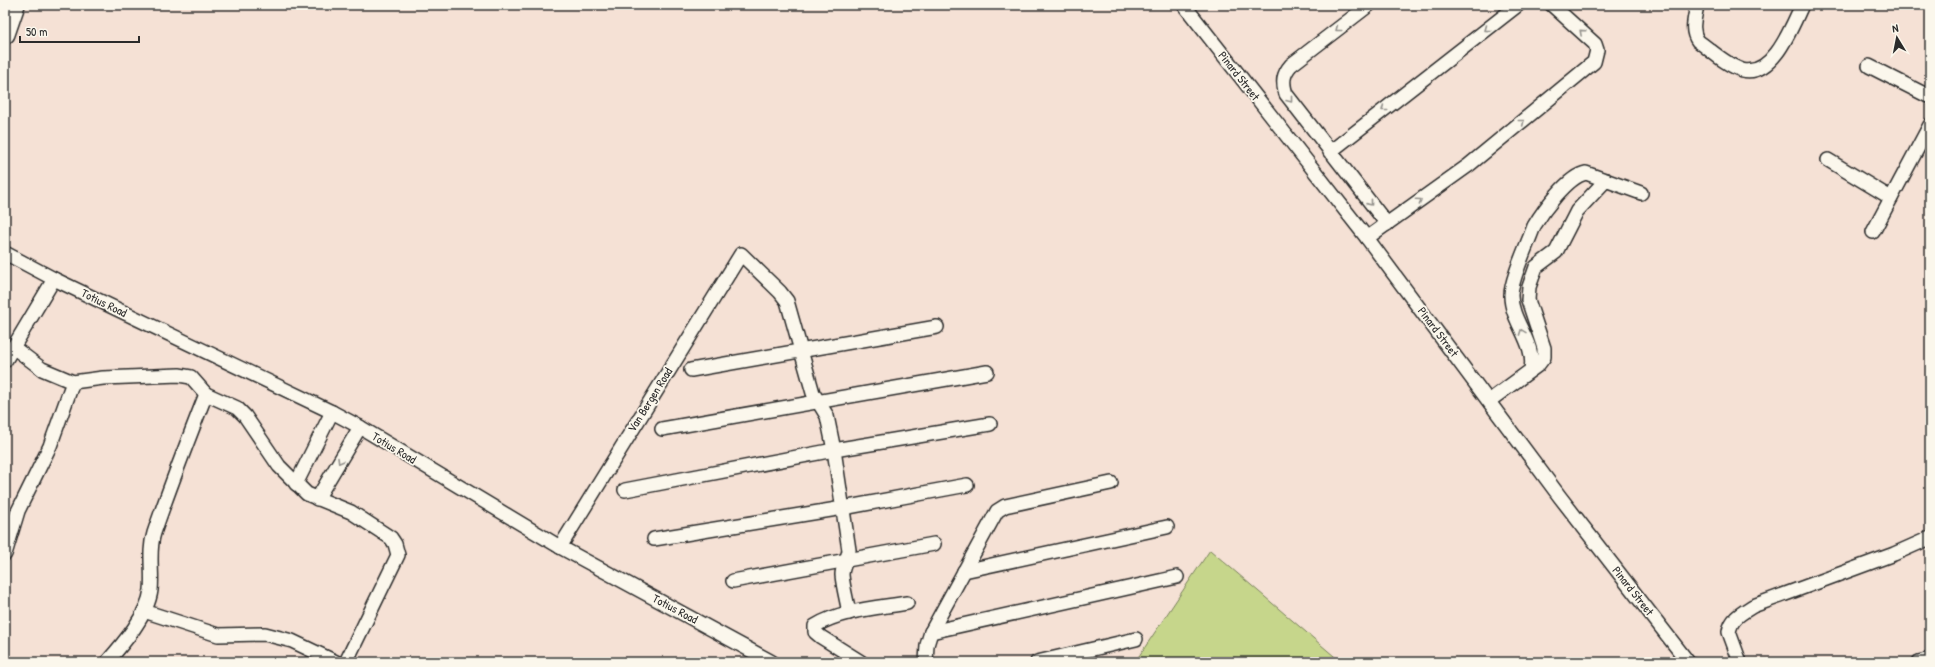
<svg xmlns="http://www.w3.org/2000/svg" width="1935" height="667" font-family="'Patrick Hand',sans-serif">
<rect width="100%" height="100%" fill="#f5e1d5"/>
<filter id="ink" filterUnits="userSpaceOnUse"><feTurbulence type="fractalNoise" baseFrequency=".025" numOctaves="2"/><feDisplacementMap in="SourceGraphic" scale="8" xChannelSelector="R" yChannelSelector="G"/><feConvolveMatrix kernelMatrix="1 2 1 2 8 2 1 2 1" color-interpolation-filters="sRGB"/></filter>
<g filter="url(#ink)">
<path fill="#c6d68b" stroke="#78805b" d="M 1210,550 L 1341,662 L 1135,662 Z"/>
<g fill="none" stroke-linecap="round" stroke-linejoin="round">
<g stroke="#2b2b2b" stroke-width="16">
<g id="minor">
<path d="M 1184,5 L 1367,238 L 1560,497 L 1688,662"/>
<path d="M 1369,5 L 1291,65 C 1283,74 1282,82 1286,94 L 1387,224"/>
<path d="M 1697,5 C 1695,18 1690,30 1698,41 C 1712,51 1726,65 1742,70 C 1773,78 1792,26 1802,5"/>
<path d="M 1869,66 L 1930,97"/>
<path d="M 1330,152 L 1518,5"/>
<path d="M 1828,160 L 1891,198"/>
<path d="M 1873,232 L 1930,125"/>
<path d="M 1367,238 L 1469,165 L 1594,62 L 1597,50 L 1595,44 L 1552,5"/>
<path d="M 5,253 L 54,279 L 332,412 L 360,427 L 560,547 L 772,662"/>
<path d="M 13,347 L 42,369 L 73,382 L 103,378 L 179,375 L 191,377 L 206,394 L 237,408 L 245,416 L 279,466 L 307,494 L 351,512 L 391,538 L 395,544 L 398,555 L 346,662"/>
<path d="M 5,361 L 54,279"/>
<path d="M 1531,369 C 1536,344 1511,321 1511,296 C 1510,281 1529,241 1534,226 C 1543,211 1568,176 1586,173 L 1641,193"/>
<path d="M 691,370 L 937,327"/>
<path d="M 1489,401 L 1538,365 L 1544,357 L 1544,348 L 1528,300 L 1529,287 L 1536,267 L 1556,252 L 1577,211 L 1606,180"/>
<path d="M 662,429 L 987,372"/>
<path d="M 296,484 L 332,412"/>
<path d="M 625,490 L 834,450 L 990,424"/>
<path d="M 317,499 L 360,427"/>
<path d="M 654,539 L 843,508 L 967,485"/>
<path d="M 560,547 L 741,254 L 780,292 L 787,301 L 813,393 L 827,416 L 834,450 L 849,550 C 848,559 842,566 842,575 C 843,587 847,601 849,613"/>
<path d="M 5,554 L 18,511 L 50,446 L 73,382"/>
<path d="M 964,571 L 1167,527"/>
<path d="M 733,581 L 934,544"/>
<path d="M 144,611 L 218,635 L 265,634 L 292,641 L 336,662"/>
<path d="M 931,632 L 1177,577"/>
<path d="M 107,662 C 123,644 148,615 151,590 C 153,572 148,551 154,533 C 170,486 188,440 206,394"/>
<path d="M 861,662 L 821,637 L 815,632 L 815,626 C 841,610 877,608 907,603"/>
<path d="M 926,662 L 927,645 L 931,632 L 997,511 L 1005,506 L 1111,483"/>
<path d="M 1037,662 L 1136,639"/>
<path d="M 1740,662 L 1729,632 C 1731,618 1742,613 1753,606 L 1894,554 L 1930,538"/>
<path d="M 1919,662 L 1930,659"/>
</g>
</g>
<g stroke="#2b2b2b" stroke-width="22">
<path id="secondary" d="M 5,34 L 15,5"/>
</g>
<use href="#minor" stroke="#fbf7ec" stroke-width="13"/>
<use href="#secondary" stroke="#fbf7ec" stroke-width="19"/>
</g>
<defs><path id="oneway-chevron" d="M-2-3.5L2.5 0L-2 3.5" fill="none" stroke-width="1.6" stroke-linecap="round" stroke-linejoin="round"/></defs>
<g stroke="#93918c">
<use href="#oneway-chevron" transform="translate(1338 29) rotate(142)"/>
<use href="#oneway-chevron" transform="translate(1487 29) rotate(143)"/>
<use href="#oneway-chevron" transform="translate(1582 32) rotate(-138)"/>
<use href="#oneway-chevron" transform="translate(1290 100) rotate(52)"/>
<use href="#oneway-chevron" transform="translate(1384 109) rotate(142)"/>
<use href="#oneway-chevron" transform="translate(1522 122) rotate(-39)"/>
<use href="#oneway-chevron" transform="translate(1419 201) rotate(-35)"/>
<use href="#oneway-chevron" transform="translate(1370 203) rotate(51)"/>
<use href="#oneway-chevron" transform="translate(1522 332) rotate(-110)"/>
<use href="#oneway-chevron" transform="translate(340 461) rotate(121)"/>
</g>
</g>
<g text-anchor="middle" stroke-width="3.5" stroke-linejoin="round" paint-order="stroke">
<g font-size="12" fill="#2b2b2b" stroke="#fbf7ec">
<text transform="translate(1239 76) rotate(52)" y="4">Pinard Street</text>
<text transform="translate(104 303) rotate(26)" y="4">Totius Road</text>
<text transform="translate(1438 332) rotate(53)" y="4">Pinard Street</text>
<text transform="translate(650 400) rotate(-58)" y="4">Van Bergen Road</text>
<text transform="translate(394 448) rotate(31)" y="4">Totius Road</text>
<text transform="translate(1633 591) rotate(52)" y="4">Pinard Street</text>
<text transform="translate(675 609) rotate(28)" y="4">Totius Road</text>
</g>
</g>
<rect width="1935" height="667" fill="none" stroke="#fbf7ec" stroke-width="20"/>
<rect x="10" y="10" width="1915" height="647" fill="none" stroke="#2b2b2b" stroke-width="1.5" filter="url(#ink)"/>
<g transform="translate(1897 38) rotate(350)" stroke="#fbf7ec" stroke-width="3" paint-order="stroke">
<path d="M0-3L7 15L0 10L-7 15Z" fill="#2b2b2b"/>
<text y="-6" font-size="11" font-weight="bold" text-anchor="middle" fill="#2b2b2b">N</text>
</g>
<path d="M20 36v6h119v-6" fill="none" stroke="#2b2b2b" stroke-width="2"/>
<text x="26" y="36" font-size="12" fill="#2b2b2b" stroke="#fbf7ec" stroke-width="3" paint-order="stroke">50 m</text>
</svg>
